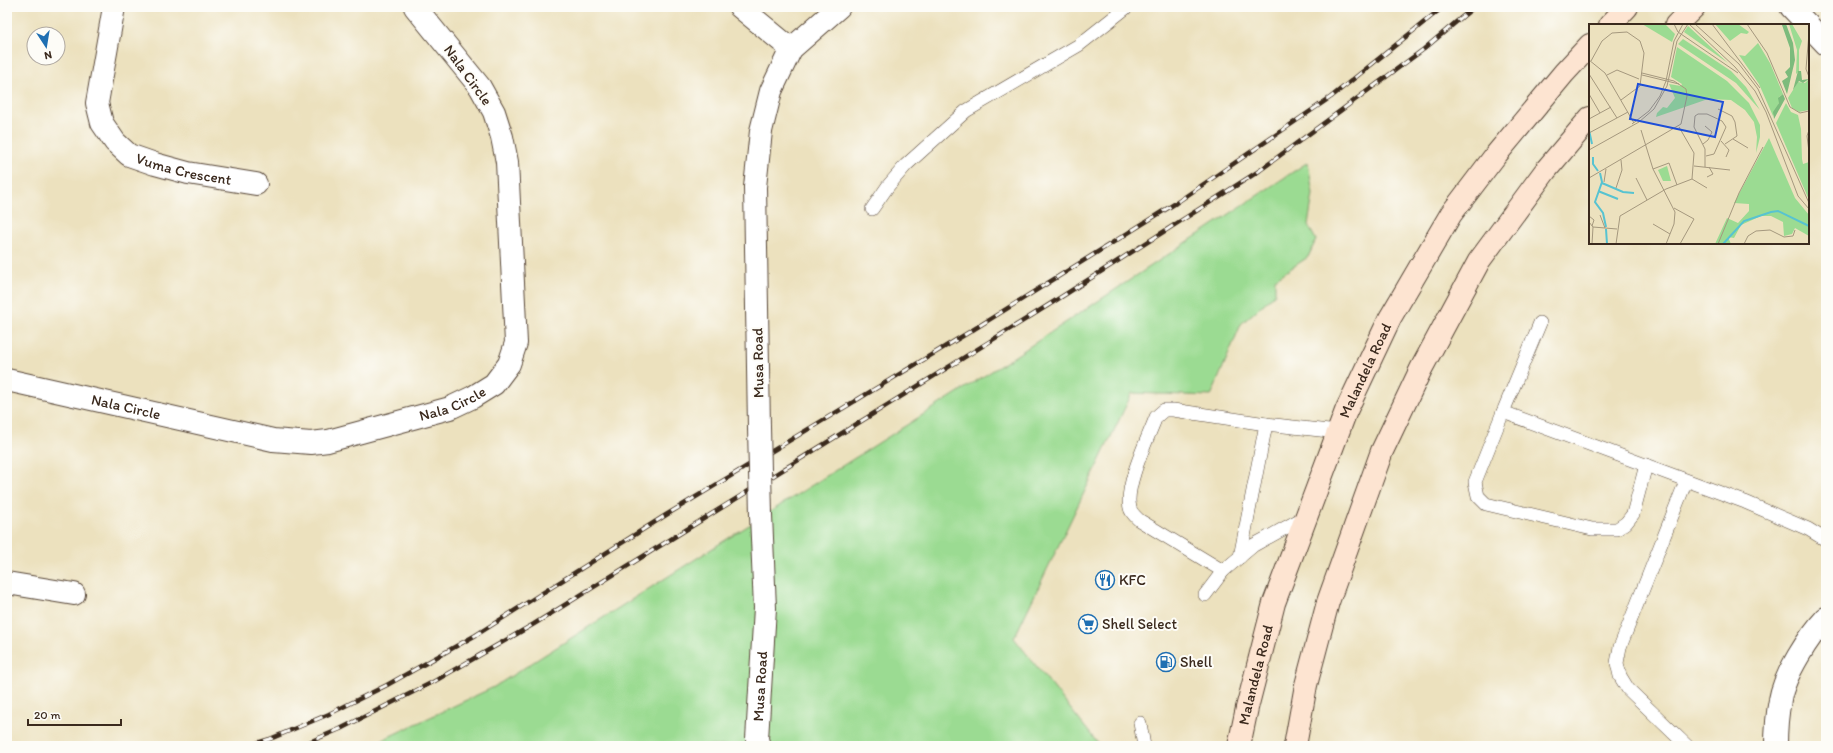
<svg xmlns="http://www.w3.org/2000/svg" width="1833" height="753" font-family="Itim,sans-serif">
<rect width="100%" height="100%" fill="#fdfcf7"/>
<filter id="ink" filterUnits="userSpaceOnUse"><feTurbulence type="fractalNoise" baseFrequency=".025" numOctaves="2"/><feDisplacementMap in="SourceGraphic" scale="8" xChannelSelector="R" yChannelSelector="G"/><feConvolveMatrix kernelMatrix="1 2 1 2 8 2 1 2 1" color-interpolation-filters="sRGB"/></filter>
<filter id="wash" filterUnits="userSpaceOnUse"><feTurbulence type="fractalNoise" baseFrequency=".012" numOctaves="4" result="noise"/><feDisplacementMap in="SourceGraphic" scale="16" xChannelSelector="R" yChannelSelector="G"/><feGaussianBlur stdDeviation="0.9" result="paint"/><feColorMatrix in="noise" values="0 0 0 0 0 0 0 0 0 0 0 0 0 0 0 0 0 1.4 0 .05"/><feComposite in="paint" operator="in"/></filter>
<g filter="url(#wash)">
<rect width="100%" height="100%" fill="#ece1be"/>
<path fill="#9bdb92" stroke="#6b8258" d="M 1308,162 L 1313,194 L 1308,225 L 1316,240 L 1308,257 L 1275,279 L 1275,294 L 1241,324 L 1211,396 L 1132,393 L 1014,638 L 1100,746 L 369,746 L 494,687 L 1006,362 Z"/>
</g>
<g filter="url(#ink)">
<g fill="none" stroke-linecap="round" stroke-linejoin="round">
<g stroke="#564536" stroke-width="14">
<g id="lane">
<path d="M 872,209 L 888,186 L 906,165 L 966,111 L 1079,45 L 1127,7"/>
<path d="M 1540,323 L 1503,412 L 1745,502 L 1808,529 L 1826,540"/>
<path d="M 1503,412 L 1475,482 L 1478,496 L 1486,504 L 1592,529 L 1617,529 L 1626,523 L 1633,514 L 1646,465"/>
<path d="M 1686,481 L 1620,647 L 1617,663 L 1620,676 L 1628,689 L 1687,746"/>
<path d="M 1240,557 L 1266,424"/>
<path d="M 1223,571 L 1139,520 C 1136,517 1131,513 1130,508 C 1124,487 1148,438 1156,417 L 1164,410 L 1173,410 L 1266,424 L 1338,432"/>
<path d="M 1205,595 L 1223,571 L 1254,545 L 1305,517"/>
<path d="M 1140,723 L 1144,746"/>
</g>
</g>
<g stroke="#564536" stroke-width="24">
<g id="street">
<path id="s1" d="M 114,7 L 97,103 L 102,123 L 115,142 L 129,155 L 155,164 L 188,173 L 256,184"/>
<path d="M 740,7 L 791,49"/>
<path d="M 1791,7 L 1808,25"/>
<path d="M 1808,25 L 1826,44"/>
<path id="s2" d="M 7,380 L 273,440 L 311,443 L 328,441 L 450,408 L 473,397 L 494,384 L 509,364 L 516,343 L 507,162 L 502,137 L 494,112 L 480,87 L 415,7"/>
<path d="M 759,427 L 755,187 L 761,131 L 771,91 L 791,49 L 839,7"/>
<path d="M 7,583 L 74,594"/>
<path id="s3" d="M 759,746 L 757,739 L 765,608 L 761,515"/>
<path d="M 1776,746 C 1776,731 1777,715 1780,700 C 1784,675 1809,636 1826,618"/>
</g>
</g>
<g stroke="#564536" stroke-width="24">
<g id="secondary">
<path d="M 1610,25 L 1627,7"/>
<path d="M 1676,25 L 1694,7"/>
<path id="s4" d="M 1239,746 L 1247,708 L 1274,603 L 1346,411 L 1390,318 L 1451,214 L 1495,156 L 1564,73 L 1590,45"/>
<path d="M 1295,746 L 1306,685 L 1328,602 L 1382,451 L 1421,369 L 1479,261 L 1546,170 L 1590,118"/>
</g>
</g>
<use href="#lane" stroke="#fff" stroke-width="13"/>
<use href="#street" stroke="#fff" stroke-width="22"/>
<use href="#secondary" stroke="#fde4d1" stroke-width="22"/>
<g stroke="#3b2a1e" stroke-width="4.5">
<g id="rail">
<path d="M 247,746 L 270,739 L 329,714 L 387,685 L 476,635 L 666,515 L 971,331 L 1176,203 L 1331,97 L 1443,7"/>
<path d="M 300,746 L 340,729 L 433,682 L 534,624 L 1047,306 L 1259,171 L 1424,49 L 1474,7"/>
</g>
</g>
<use href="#rail" stroke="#fdfcf7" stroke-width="3" stroke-dasharray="9" stroke-linecap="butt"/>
<g stroke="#564536" stroke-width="24" stroke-linecap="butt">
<path id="street-bridge" d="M 759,427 L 761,515"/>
</g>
<use href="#street-bridge" stroke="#fff" stroke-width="22"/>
</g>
</g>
<defs>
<g id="restaurant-ring" transform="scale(1)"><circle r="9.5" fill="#fdfcf7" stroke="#1f6fb2" stroke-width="1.5"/><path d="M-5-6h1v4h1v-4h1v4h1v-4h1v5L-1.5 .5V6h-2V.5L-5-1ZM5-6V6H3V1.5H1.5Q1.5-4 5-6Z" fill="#1f6fb2"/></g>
<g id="supermarket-ring" transform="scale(1)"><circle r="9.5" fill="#fdfcf7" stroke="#1f6fb2" stroke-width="1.5"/><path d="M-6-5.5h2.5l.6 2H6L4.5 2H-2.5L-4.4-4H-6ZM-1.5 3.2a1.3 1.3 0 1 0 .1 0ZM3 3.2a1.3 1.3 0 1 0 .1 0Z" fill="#1f6fb2"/></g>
<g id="fuel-ring" transform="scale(1)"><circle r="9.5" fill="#fdfcf7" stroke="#1f6fb2" stroke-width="1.5"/><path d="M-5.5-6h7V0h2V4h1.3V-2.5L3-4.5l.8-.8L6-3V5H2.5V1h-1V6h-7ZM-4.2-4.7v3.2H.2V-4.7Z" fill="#1f6fb2"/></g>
</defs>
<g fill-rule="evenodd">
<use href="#restaurant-ring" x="1105" y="580"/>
<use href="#supermarket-ring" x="1088" y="624"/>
<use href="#fuel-ring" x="1166" y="662"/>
</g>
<g text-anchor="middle" stroke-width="4" stroke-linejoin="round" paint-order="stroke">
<g font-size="15" fill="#3b2a1e" stroke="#fdfcf7">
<text transform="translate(468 75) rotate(54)" y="5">Nala Circle</text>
<text dy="5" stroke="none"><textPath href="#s1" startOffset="217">Vuma Crescent</textPath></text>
<text transform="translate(758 363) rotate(-91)" y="5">Musa Road</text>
<text dy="5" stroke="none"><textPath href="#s4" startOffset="397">Malandela Road</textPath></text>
<text dy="5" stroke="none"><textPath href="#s2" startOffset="458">Nala Circle</textPath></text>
<text dy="5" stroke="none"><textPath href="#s2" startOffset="122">Nala Circle</textPath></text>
<text dy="5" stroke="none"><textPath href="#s4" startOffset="73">Malandela Road</textPath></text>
<text dy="5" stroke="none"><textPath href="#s3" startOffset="60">Musa Road</textPath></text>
</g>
<g font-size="15" fill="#3b2a1e" stroke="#fdfcf7" text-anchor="start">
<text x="1119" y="585">KFC</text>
<text x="1102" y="629">Shell Select</text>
<text x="1180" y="667">Shell</text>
</g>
</g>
<g transform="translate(1589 24)">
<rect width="220" height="220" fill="#ece1be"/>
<path d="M 53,0 L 76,0 L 86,10 L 83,18 ZM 126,0 L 149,0 L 160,8 L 158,10 L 152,9 L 141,17 ZM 200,0 L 203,0 L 213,17 L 210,26 L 210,47 L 207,50 L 208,26 ZM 99,2 L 139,39 L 95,8 ZM 94,15 L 142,47 L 157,63 L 171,86 L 147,59 L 89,20 ZM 169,19 L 181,39 L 194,70 L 190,73 L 190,79 L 184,92 L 170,60 L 150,31 L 156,32 ZM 88,23 L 138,57 L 160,79 L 171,101 L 171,113 L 167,129 L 168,113 L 165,98 L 156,86 L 142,76 L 119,75 L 67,93 L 68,89 L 74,83 L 78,84 L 86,74 L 80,60 L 92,62 L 93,60 L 82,53 ZM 220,55 L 220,86 L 210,88 L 203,84 L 199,74 L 209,58 L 216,59 ZM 197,79 L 202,88 L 209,91 L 212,105 L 213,135 L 214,140 L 220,138 L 220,176 L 187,99 ZM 180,114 L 206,174 L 220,191 L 220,212 L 206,204 L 203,210 L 195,212 L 194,198 L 182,192 L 172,192 L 152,201 L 145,214 L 139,213 L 142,220 L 126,220 L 138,194 L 149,199 L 160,187 L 160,180 L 145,179 Z" fill="#9bdb92"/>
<path d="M 197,0 L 204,19 L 206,36 L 198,70 L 193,57 L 199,53 L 196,48 L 201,43 L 201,24 L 193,1 ZM 209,47 L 212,47 L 213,56 L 220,55 L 214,59 L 210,57 L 204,66 ZM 194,70 L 196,75 L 185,95 L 184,88 L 190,79 L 189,74 Z" fill="#7cbb7c"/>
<path d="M 78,142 L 82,157 L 74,157 L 69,146 Z" fill="#9bdb92"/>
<path fill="none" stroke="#57c3d1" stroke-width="2" d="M 0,106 L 3,120M 4,133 L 4,140 L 9,147M 11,149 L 13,158 L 6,178 L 14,189 L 17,203M 13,159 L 34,168 L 45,169M 9,167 L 29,175M 17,205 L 18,220M 134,220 L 155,197 L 182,188 L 189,187 L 220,202"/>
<path fill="none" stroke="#a5987e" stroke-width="1" d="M 85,0 L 89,8 L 149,49M 100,0 L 146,43 L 166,67 L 177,88 L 209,172 L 220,185M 106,0 L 150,40 L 169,65 L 220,179M 123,0 L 171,64M 158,0 L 178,29 L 201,83 L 211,89 L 220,87M 220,9 L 217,45 L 220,53M 0,36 L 16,49 L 45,99M 2,37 L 13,17 L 23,9 L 38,8 L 51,17 L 55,29 L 51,62 L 32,76M 0,50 L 28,94M 18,51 L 28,46 L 50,55M 53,51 L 90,60M 0,70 L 11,89M 129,85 L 143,92 L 146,98 L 148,112 L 136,120M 0,95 L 22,83M 43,100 L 60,87 L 71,72 L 77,57 L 85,17 L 94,0M 52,106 L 64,145 L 86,188 L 85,200 L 77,220M 220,106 L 218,112 L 220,128M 0,109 L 39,88M 144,115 L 159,124M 132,117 L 140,126 L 137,133M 114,120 L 119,116 L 123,108 L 116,102M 0,126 L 50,98 L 65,85 L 78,62 L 88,17 L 99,0M 105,142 L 141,146M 116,143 L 116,125 L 105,103 L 106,92 L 109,90 L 118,90 L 133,97 L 137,103 L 125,130 L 117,132M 64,145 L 80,139 L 88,161M 118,153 L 124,150 L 120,143M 0,154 L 92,100 L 98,72 L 97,65 L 85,57 L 53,49M 47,154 L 58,176M 103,155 L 118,164M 15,158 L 17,145M 27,164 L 33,146 L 32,136M 85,184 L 105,195 L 91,220M 11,191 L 16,204M 0,192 L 5,196 L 3,202M 0,198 L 4,203 L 3,220M 64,200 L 81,210M 4,203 L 28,205M 27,220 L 31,192 L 77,165 L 103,155 L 105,129 L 90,103M 129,220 L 150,169 L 174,123M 155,220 L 159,212 L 167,207 L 181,206 L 195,213 L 204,212 L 206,206"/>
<path fill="#1d4ed8" fill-opacity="0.15" stroke="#1d4ed8" stroke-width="2" d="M 49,60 L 134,78 L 126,113 L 41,95 Z"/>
<rect width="220" height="220" fill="none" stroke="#3b2a1e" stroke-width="2"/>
</g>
<rect width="1833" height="753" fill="none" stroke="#fdfcf7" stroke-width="24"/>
<g transform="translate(46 46) rotate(168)"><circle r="19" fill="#fdfcf7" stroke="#afa8a0"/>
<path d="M0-3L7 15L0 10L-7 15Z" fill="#1f6fb2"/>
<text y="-6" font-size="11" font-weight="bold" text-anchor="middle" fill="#3b2a1e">N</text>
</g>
<path d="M28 719v6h93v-6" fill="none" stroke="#3b2a1e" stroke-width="2"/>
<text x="34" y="719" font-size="12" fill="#3b2a1e" stroke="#fdfcf7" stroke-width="3" paint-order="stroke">20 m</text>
</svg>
